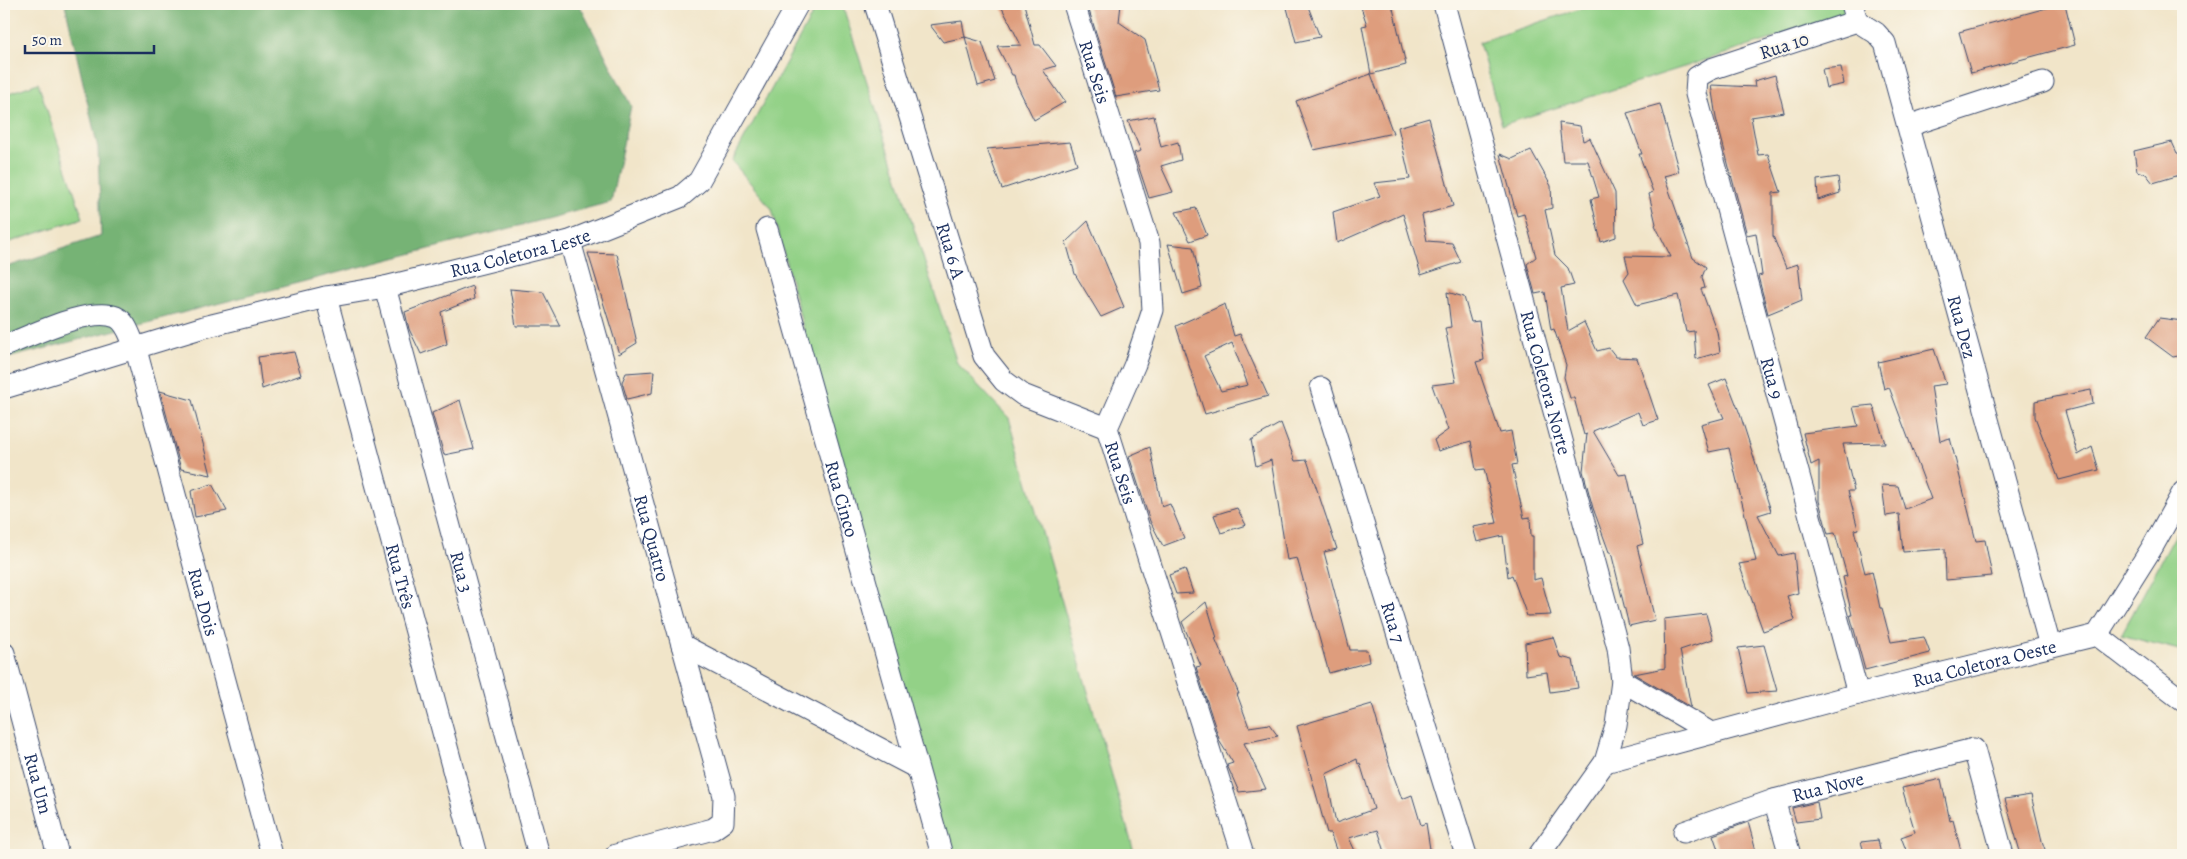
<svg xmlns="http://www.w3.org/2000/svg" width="2187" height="859" font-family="Alegreya,serif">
<rect width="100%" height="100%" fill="#fbf7ec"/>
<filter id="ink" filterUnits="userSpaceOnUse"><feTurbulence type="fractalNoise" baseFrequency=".02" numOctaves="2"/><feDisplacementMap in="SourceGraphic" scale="10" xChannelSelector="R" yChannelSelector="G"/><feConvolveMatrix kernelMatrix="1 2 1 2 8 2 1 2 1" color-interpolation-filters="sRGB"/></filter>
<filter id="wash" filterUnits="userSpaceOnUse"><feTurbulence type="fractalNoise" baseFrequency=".0096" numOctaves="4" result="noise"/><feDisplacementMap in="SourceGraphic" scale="20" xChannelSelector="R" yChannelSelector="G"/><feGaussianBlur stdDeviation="1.12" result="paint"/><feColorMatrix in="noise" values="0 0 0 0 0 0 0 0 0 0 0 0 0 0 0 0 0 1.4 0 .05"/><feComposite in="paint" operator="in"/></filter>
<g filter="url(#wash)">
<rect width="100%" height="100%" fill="#f1e5c9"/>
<g fill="#93d187" stroke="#578072">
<path d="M 818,4 L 842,4 L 957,363 L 1009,418 L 1135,855 L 941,855 L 772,209 L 732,161 Z"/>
<path d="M 1595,4 L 1846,4 L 1850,14 L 1502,125 L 1479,42 Z"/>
<path d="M 38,83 L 83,218 L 4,244 L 4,95 Z"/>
<path d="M 2183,521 L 2183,651 L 2121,635 Z"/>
</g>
<path fill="#76b374" stroke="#487169" d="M 65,4 L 579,4 L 631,106 L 611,202 L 4,359 L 4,268 L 101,236 L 98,148 Z"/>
<g id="blocks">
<g fill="#de9d7d" fill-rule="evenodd">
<path d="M 1000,4 L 1024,4 L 1035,45 L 1040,45 L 1056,66 L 1043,70 L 1065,102 L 1034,120 L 1016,83 L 1014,75 L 1012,75 L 997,46 L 1021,45 Z"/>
<path d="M 1087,4 L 1121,4 L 1119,22 L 1145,40 L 1159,90 L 1116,97 Z"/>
<path d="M 1286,4 L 1307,4 L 1320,37 L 1296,42 Z"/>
<path d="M 1360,4 L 1392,4 L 1406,65 L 1371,74 L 1362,26 L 1367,25 Z"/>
<path d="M 2061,4 L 2065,4 L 2075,45 L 1971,73 L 1959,32 Z"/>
<path d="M 962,21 L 965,37 L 943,42 L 930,25 Z"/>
<path d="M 965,37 L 982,42 L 995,81 L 978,86 Z"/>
<path d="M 1841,67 L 1844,84 L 1826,88 L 1822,69 Z"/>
<path d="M 1371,74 L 1393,133 L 1314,150 L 1296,101 Z"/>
<path d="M 1775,75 L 1784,112 L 1751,117 L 1758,155 L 1768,154 L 1781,192 L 1773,193 L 1773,236 L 1786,268 L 1798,264 L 1802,300 L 1768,314 L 1758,276 L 1762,275 L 1756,233 L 1747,235 L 1716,118 L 1711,85 L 1755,87 L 1754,81 Z"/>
<path d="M 1660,104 L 1679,172 L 1664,176 L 1693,258 L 1706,267 L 1702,277 L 1705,288 L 1701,289 L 1717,332 L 1720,352 L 1696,359 L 1694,331 L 1686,332 L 1678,295 L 1637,305 L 1624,279 L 1629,272 L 1625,256 L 1671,257 L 1655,225 L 1656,224 L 1649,194 L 1653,192 L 1639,154 L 1642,154 L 1627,113 Z"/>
<path d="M 1154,116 L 1161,147 L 1178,142 L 1181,160 L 1161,166 L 1173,192 L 1149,198 L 1134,153 L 1141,151 L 1128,121 Z"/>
<path d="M 1429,118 L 1453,206 L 1422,215 L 1427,241 L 1452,243 L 1461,262 L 1421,275 L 1403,214 L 1337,243 L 1333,212 L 1380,196 L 1374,183 L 1410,179 L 1398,127 Z"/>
<path d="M 1559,123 L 1580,126 L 1583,141 L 1590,138 L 1615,193 L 1616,237 L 1601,242 L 1591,199 L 1599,197 L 1588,161 L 1563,161 Z"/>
<path d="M 1070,142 L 1077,164 L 1002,189 L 987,149 Z"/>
<path d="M 2172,142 L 2177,153 L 2183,154 L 2183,174 L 2153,183 L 2146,174 L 2137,171 L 2134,151 Z"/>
<path d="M 1531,150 L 1551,186 L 1552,208 L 1545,210 L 1555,255 L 1568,268 L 1574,285 L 1561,288 L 1568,331 L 1584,322 L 1597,351 L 1609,348 L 1616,357 L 1637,358 L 1658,420 L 1643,425 L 1638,412 L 1593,431 L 1619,475 L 1627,474 L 1643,544 L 1637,546 L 1655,620 L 1629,626 L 1611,552 L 1609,552 L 1593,508 L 1583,471 L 1587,434 L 1584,435 L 1574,398 L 1570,398 L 1564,377 L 1566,365 L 1554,329 L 1551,330 L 1545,292 L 1535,294 L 1527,264 L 1536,257 L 1524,214 L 1517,216 L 1500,154 L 1512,159 Z"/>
<path d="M 1838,177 L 1840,193 L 1818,200 L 1817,180 Z"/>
<path d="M 1196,208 L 1207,235 L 1190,241 L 1176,212 Z"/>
<path d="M 1088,221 L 1124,307 L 1101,317 L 1075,274 L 1066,242 Z"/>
<path d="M 1168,244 L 1193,247 L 1202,288 L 1183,294 Z"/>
<path d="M 588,253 L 617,254 L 637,343 L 619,354 Z"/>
<path d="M 472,286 L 474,299 L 441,312 L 447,344 L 421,354 L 409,329 L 405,312 Z"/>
<path d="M 510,289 L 543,292 L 560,326 L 516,326 Z"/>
<path d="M 1447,292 L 1464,297 L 1471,322 L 1479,321 L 1484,360 L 1476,362 L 1500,433 L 1511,431 L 1517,464 L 1512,465 L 1524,518 L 1530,517 L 1531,536 L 1533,536 L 1533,580 L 1541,578 L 1551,615 L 1527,616 L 1512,575 L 1508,577 L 1503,536 L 1477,542 L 1473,527 L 1497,523 L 1484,469 L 1476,470 L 1471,441 L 1438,451 L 1434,440 L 1448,430 L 1432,385 L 1456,382 L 1445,328 L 1451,327 Z"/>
<path d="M 1225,304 L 1234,336 L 1240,334 L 1268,396 L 1205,414 L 1176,326 ZM 1232,343 L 1248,385 L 1221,391 L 1204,356 Z"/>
<path d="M 2159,318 L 2183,321 L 2183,355 L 2173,357 L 2146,337 Z"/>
<path d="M 1934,349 L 1946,384 L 1931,386 L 1940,441 L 1950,438 L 1976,541 L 1985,540 L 1992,576 L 1946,580 L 1945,549 L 1903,552 L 1899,514 L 1886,516 L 1882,485 L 1898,486 L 1905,509 L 1931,499 L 1889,387 L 1884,389 L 1878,362 Z"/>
<path d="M 294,352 L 301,375 L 262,389 L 258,357 Z"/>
<path d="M 654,371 L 652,393 L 627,399 L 622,382 L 626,373 Z"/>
<path d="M 1726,378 L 1740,414 L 1771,511 L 1758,515 L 1779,556 L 1794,553 L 1798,593 L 1787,596 L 1795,620 L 1763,631 L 1739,564 L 1756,561 L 1729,448 L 1709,452 L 1701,424 L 1724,418 L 1709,385 Z"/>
<path d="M 2091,390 L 2093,404 L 2065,411 L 2078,455 L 2092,447 L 2099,470 L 2059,480 L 2035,417 L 2035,401 Z"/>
<path d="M 160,391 L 192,400 L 211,475 L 181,469 Z"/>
<path d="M 460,400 L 474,449 L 444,455 L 432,413 Z"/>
<path d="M 1873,405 L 1885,443 L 1843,444 L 1854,491 L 1848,491 L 1858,529 L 1854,530 L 1865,573 L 1872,571 L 1880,608 L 1882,608 L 1891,642 L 1924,637 L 1930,653 L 1865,670 L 1850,615 L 1852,615 L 1843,577 L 1847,576 L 1835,533 L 1828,534 L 1819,501 L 1819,461 L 1811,465 L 1803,433 L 1858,426 L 1853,407 Z"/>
<path d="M 1281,423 L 1295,461 L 1307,460 L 1337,549 L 1324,552 L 1350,650 L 1367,650 L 1369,662 L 1329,673 L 1297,558 L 1287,560 L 1271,460 L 1256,466 L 1251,440 Z"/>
<path d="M 1150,447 L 1162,507 L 1170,504 L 1184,538 L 1163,546 L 1150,521 L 1129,456 Z"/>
<path d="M 212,484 L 227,511 L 195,517 L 191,491 Z"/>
<path d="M 1237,508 L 1246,525 L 1221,533 L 1214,515 Z"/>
<path d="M 1185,569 L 1193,593 L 1176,594 L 1169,575 Z"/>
<path d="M 1206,602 L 1217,638 L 1215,638 L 1239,694 L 1237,694 L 1249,727 L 1269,724 L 1278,736 L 1244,743 L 1266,789 L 1239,792 L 1227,765 L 1233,763 L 1220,742 L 1196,667 L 1201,666 L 1182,622 Z"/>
<path d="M 1706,614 L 1713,639 L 1680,650 L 1691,707 L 1634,674 L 1665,668 L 1664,619 Z"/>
<path d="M 1553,637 L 1560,657 L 1573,660 L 1578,688 L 1550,692 L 1547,672 L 1526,675 L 1525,643 Z"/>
<path d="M 1764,645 L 1777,691 L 1748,693 L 1738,648 Z"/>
<path d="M 1372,704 L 1389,763 L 1402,799 L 1412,795 L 1421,825 L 1426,823 L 1430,849 L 1412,855 L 1386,855 L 1378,830 L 1349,838 L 1357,855 L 1338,855 L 1330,833 L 1327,833 L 1297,726 ZM 1357,759 L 1358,764 L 1360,763 L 1374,809 L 1336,823 L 1326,774 Z"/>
<path d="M 1941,779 L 1950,821 L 1953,820 L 1962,855 L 1908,855 L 1901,837 L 1915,832 L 1902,788 Z"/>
<path d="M 2031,795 L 2042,841 L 2047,855 L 2021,855 L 2005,799 Z"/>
<path d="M 1817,802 L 1820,819 L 1796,822 L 1792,808 Z"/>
<path d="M 1748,822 L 1757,855 L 1720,855 L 1713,835 Z"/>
<path d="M 1878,840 L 1881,855 L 1865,855 L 1861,842 Z"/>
</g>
</g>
</g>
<g filter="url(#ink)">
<use href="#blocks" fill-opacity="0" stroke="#3b4a6e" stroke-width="1"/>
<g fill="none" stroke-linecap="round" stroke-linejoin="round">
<g stroke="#3b4a6e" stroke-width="23">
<g id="minor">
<path id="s1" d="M 875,4 L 984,356 L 1004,381 L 1023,395 L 1107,428"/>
<path id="s2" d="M 1074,4 L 1149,243 L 1153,310 L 1135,364 L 1107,428 L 1243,855"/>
<path id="s3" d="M 1444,4 L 1618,648 L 1622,681 L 1616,725 L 1605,762 L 1539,855"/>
<path d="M 1852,4 L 1857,21"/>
<path id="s4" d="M 1857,21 L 1711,69 L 1697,77 L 1696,94 L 1858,694"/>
<path id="s5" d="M 1857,21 L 1876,33 L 1885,43 L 2050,646"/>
<path d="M 1908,126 L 2043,82"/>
<path id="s6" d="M 767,229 L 942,855"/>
<path id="s7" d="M 570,241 L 724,796 L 723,822 L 713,829 L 616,855"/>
<path id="s8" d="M 385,287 L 539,855"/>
<path id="s9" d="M 326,297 L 476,855"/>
<path id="s10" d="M 4,346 C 31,336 89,306 116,317 C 127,322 130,337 135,346 L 272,855"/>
<path id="s11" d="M 4,388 L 204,327 L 326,297 L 385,287 L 570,241 L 680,197 L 699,181 L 798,4"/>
<path id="s12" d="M 1321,388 L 1466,855"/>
<path d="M 2097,635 L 2183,701"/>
<path d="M 682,645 L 917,768"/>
<path id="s13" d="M 4,653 L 58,855"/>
<path d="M 1622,681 L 1711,733"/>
<path id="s14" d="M 1605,762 L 1858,694 L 2097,635 L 2153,546 L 2183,492"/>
<path d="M 1774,800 L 1790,855"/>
<path id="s15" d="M 1684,832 L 1774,800 L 1974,749 L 2003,855"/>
</g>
</g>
<use href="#minor" stroke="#fff" stroke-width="21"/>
</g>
</g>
<g text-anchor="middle" stroke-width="4" stroke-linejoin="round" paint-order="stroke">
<g font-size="19" fill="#1b2f5e" stroke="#fbf7ec">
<text transform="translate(1784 45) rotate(-18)" y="7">Rua 10</text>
<text dy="7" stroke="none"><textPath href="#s2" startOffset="71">Rua Seis</textPath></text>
<text dy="7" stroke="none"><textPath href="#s1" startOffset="258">Rua 6 A</textPath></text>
<text dy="7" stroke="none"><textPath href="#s11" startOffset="534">Rua Coletora Leste</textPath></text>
<text dy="7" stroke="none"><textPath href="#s5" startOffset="330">Rua Dez</textPath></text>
<text dy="7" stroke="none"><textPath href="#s4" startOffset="481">Rua 9</textPath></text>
<text dy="7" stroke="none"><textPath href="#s3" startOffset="392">Rua Coletora Norte</textPath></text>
<text dy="7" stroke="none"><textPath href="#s2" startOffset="491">Rua Seis</textPath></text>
<text dy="7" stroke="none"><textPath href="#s6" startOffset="280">Rua Cinco</textPath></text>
<text dy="7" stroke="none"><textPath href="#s7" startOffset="308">Rua Quatro</textPath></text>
<text dy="7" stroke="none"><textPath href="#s8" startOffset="295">Rua 3</textPath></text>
<text dy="7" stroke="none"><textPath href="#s9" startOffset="289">Rua Três</textPath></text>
<text dy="7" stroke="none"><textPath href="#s10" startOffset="418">Rua Dois</textPath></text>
<text dy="7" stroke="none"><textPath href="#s12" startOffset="245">Rua 7</textPath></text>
<text dy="7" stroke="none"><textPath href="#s14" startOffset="392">Rua Coletora Oeste</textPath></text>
<text dy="7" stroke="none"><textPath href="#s13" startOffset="135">Rua Um</textPath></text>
<text dy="7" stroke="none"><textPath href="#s15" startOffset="151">Rua Nove</textPath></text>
</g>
</g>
<rect width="2187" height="859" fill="none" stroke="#fbf7ec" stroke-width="20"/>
<path d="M25 45v8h129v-8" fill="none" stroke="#1b2f5e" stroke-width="2.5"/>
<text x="32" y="45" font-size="15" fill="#1b2f5e" stroke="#fbf7ec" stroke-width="4" paint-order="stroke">50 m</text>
</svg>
